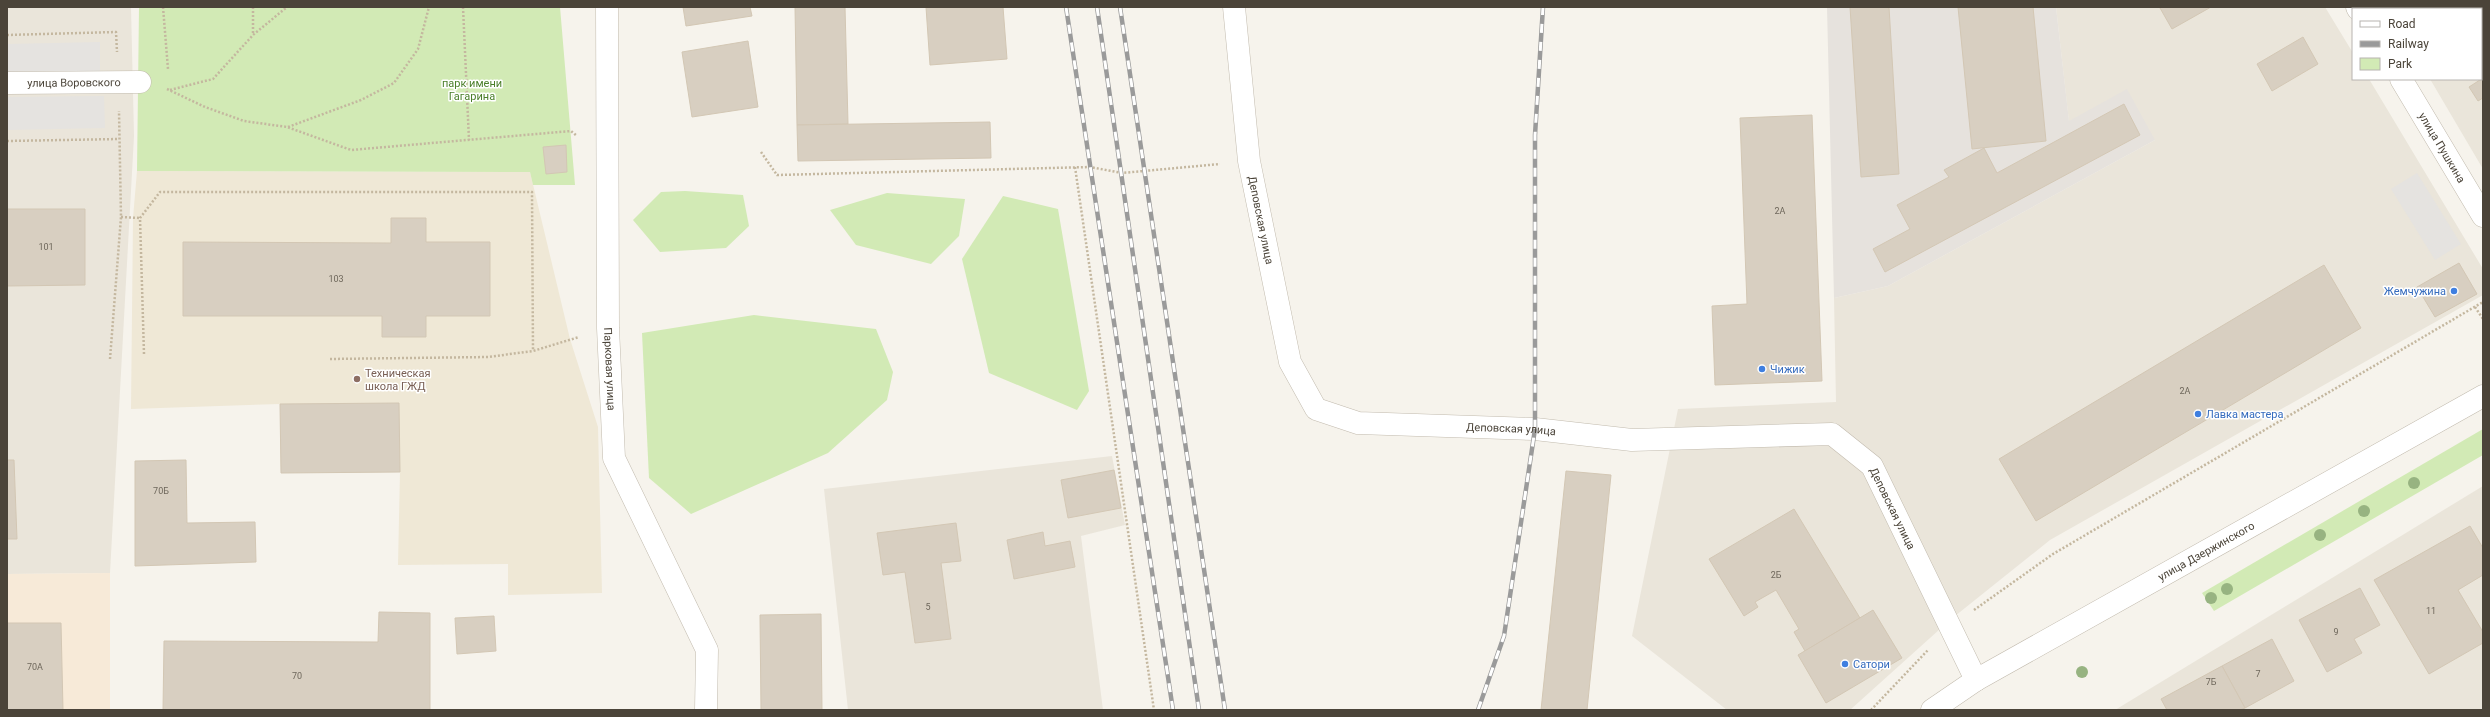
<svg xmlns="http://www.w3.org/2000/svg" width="2490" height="717" font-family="Roboto,sans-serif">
<rect width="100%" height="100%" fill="#f6f3ec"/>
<g fill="#eae5da">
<path d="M 7,7 L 131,7 L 134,136 L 110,573 L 7,574 Z"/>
<path d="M 2056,7 L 2325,7 L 2353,53 L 2353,79 L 2369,79 L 2483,269 L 2483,295 L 2050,540 L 1950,620 L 1850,710 L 1727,710 L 1632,636 L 1678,409 L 1836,402 L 1834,298 L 1888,286 L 2155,140 L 2069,122 Z"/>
<path d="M 2388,7 L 2483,7 L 2483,169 L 2430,79 L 2481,79 L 2481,9 L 2389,9 Z"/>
<path d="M 1112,456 L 1125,525 L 1081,536 L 1103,710 L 848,710 L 824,489 Z"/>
<path d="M 2483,486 L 2483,710 L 2115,710 Z"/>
</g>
<path fill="#f7ead8" d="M 110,573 L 110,710 L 7,710 L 7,574 Z"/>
<path fill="#e6e2dd" d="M 1827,7 L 2056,7 L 2069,121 L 2127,89 L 2155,140 L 1888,286 L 1834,298 Z"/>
<path fill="#efe8d6" d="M 137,171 L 530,172 L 570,339 L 598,427 L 602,593 L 508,595 L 508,564 L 398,565 L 400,472 L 281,473 L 280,404 L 131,409 L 133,218 Z"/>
<g fill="#d2eab5">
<path d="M 139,7 L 560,7 L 575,185 L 533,185 L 530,172 L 137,171 Z"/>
<path d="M 685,191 L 743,195 L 749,226 L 726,248 L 660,252 L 633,220 L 661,192 Z"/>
<path d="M 887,193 L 965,199 L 959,236 L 931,264 L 856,245 L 830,210 Z"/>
<path d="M 1003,196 L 1058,209 L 1089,391 L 1077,410 L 989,373 L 962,259 Z"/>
<path d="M 754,315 L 876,329 L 893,372 L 887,400 L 828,453 L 691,514 L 649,478 L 642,333 Z"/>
<path d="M 2483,429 L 2483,455 L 2214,611 L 2202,593 Z"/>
</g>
<g fill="#e5e3e0">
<path d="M 100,42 L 100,71 L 7,72 L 7,44 Z"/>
<path d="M 104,96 L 105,128 L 7,130 L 7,97 Z"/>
<path d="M 2417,173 L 2461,244 L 2435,260 L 2391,189 Z"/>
</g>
<g fill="#d8cfc1" stroke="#d3c7b4">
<path d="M 683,7 L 750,7 L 752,16 L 686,26 Z"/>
<path d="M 795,7 L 845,7 L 848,124 L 797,125 Z"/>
<path d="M 926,7 L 1003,7 L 1007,59 L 930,65 Z"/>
<path d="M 1850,7 L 1889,7 L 1899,174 L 1861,177 Z"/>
<path d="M 1958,7 L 2033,7 L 2046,141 L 1972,149 Z"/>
<path d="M 2162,7 L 2211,7 L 2172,29 L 2160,8 Z"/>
<path d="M 2303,37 L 2318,64 L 2272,91 L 2257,64 Z"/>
<path d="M 748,41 L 758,107 L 692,117 L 682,52 Z"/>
<path d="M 2483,78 L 2483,98 L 2478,101 L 2469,87 Z"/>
<path d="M 2124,104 L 2140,135 L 1885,272 L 1873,249 L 1910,229 L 1897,205 L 1949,177 L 1944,170 L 1984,148 L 1997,173 Z"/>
<path d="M 1812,115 L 1822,381 L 1715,385 L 1712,306 L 1747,304 L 1740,118 Z"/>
<path d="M 990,122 L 991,158 L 798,161 L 797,125 Z"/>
<path d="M 566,145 L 567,172 L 546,174 L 543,147 Z"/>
<path d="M 7,209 L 85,209 L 85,285 L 7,286 Z"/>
<path d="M 391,218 L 426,218 L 426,242 L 490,242 L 490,316 L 426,316 L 426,337 L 382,337 L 382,316 L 183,316 L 183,242 L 391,243 Z"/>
<path d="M 2459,263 L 2477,294 L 2435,317 L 2417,287 Z"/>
<path d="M 2324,265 L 2361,328 L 2036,521 L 1999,459 Z"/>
<path d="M 399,403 L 400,472 L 281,473 L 280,404 Z"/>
<path d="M 7,460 L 14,460 L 17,539 L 7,539 Z"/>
<path d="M 186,460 L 187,523 L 255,522 L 256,562 L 135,566 L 135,461 Z"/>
<path d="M 1114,470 L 1121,508 L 1068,518 L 1061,480 Z"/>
<path d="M 1566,471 L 1611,475 L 1587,710 L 1541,710 Z"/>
<path d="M 1794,509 L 1860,618 L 1805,651 L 1794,632 L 1799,629 L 1776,590 L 1755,602 L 1758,607 L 1744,616 L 1709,559 Z"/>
<path d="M 956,523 L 961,561 L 941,563 L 951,639 L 915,643 L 905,572 L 883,575 L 877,533 Z"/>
<path d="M 2470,526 L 2483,548 L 2483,575 L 2458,590 L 2483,632 L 2483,643 L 2429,674 L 2374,580 Z"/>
<path d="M 1043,532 L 1045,546 L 1070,541 L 1075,567 L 1014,579 L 1007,540 Z"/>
<path d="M 2360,588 L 2380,625 L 2354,639 L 2362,653 L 2327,672 L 2299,620 Z"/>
<path d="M 1873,610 L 1902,658 L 1826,703 L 1798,655 Z"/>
<path d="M 379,612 L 430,613 L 430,710 L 163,710 L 164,641 L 378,642 Z"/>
<path d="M 821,614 L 822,710 L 761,710 L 760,615 Z"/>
<path d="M 494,616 L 496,651 L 457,654 L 455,618 Z"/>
<path d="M 7,623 L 61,623 L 63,710 L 7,710 Z"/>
<path d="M 2272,639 L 2294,681 L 2245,708 L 2222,666 Z"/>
<path d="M 2222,666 L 2245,708 L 2240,710 L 2167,710 L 2161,699 Z"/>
</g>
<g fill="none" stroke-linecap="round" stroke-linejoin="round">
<g stroke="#c2bbae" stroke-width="23">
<g id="minor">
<path id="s1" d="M 607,7 L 608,328 L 614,458 L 707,650 L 706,710"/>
<path id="s2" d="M 1234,7 L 1249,161 L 1290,362 L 1316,409 L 1358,423 L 1535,429 L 1632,440 L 1832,434 L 1872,466 L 1976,680"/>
<path d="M 2357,7 L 2358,9"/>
<path id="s3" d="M 2401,79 L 2483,216"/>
<path id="s4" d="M 7,83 L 140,82"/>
</g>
</g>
<g stroke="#c2bbae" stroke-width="23">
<g id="tertiary">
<path id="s5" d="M 1932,710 L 1976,680 L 2483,396"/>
</g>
</g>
<g stroke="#c4b79f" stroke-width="2.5" stroke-dasharray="2 2" stroke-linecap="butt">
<path d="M 163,7 L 168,69"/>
<path d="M 253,7 L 253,34"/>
<path d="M 463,7 L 469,140"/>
<path d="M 7,35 L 116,32 L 117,52"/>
<path d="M 167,89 L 205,107 L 244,121 L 287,127 L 351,150 L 571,131 L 577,136"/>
<path d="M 170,90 L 213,79 L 253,35 L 287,7"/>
<path d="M 288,127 L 361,100 L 394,83 L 418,49 L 429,7"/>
<path d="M 7,141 L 119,139"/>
<path d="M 761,152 L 777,175 L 1090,167 L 1122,173 L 1220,164"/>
<path d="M 1075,167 L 1154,710"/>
<path d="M 121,217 L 140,218"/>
<path d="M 2475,307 L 2483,319"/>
<path d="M 144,354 L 140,218 L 160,192 L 532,192 L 533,351"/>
<path d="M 110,359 L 121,217 L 119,111"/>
<path d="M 330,359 L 488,357 L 533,351 L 579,337"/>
<path d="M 1974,610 L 2053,554 L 2483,302"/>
<path d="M 1871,710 L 1928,650"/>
</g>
<use href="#minor" stroke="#fff" stroke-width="22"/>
<use href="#tertiary" stroke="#fff" stroke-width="22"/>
<g stroke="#9a9a9a" stroke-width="4.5">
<g id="rail">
<path d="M 1066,7 L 1173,710"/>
<path d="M 1097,7 L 1199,710"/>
<path d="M 1120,7 L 1225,710"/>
<path d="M 1478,710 L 1504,636 L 1535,429 L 1535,135 L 1543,7"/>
</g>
</g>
<use href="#rail" stroke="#fff" stroke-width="3" stroke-dasharray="9" stroke-linecap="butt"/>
</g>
<g fill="#97b381">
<circle cx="2414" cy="483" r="6"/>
<circle cx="2364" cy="511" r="6"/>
<circle cx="2320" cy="535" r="6"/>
<circle cx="2227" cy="589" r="6"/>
<circle cx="2211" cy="598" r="6"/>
<circle cx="2082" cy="672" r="6"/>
</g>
<g fill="#3f7fe0" stroke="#fff" stroke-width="1.5">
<circle cx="2454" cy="291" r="4"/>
<circle cx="1762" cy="369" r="4"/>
<circle cx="2198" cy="414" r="4"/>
<circle cx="1845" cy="664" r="4"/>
</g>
<circle fill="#8d6e63" stroke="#fff" stroke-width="1.5" cx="357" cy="379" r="4"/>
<g text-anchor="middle" stroke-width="3" stroke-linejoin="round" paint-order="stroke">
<g font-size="9" fill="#6e675b">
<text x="1780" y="214">2А</text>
<text x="46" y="250">101</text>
<text x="336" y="282">103</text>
<text x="2185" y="394">2А</text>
<text x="161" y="494">70Б</text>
<text x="1776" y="578">2Б</text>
<text x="928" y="610">5</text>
<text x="2431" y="614">11</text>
<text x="2336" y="635">9</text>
<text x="35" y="670">70А</text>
<text x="2258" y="677">7</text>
<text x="297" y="679">70</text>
<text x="2211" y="685">7Б</text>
</g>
<g font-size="11" fill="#4b4439" stroke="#fff">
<text dy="4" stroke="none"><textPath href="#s4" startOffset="67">улица Воровского</textPath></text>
<text dy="4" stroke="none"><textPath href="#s3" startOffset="80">улица Пушкина</textPath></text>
<text dy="4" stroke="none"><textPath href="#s2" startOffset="215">Деповская улица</textPath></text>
<text dy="4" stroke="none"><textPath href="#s1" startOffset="362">Парковая улица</textPath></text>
<text dy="4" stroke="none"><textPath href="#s2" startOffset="611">Деповская улица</textPath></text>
<text dy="4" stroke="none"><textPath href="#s2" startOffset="1031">Деповская улица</textPath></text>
<text dy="4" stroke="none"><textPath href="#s5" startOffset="317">улица Дзержинского</textPath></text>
</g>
<g font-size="11" fill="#4a7f2a" stroke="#fff">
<text x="472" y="87">парк имени<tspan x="472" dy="13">Гагарина</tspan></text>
</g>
<g font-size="11" fill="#366cbe" stroke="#fff" text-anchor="start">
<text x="2446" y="295" text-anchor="end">Жемчужина</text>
<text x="1770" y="373">Чижик</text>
<text x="2206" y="418">Лавка мастера</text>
<text x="1853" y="668">Сатори</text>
</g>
<g font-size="11" fill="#785e54" stroke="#fff" text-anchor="start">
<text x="365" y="377">Техническая<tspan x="365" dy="13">школа ГЖД</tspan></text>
</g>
</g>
<rect width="2490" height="717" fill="none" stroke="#4b4439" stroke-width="16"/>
<rect x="2352" y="8" width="130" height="72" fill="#ffffff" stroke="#b7b4b0"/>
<rect x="2360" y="21" width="20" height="6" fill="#ffffff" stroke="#b7b4b0"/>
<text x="2388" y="28" font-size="12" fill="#4b4439">Road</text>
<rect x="2360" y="41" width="20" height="6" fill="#9a9a9a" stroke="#b7b4b0"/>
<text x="2388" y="48" font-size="12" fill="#4b4439">Railway</text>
<rect x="2360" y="58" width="20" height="12" fill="#d2eab5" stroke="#b7b4b0"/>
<text x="2388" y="68" font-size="12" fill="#4b4439">Park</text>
</svg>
